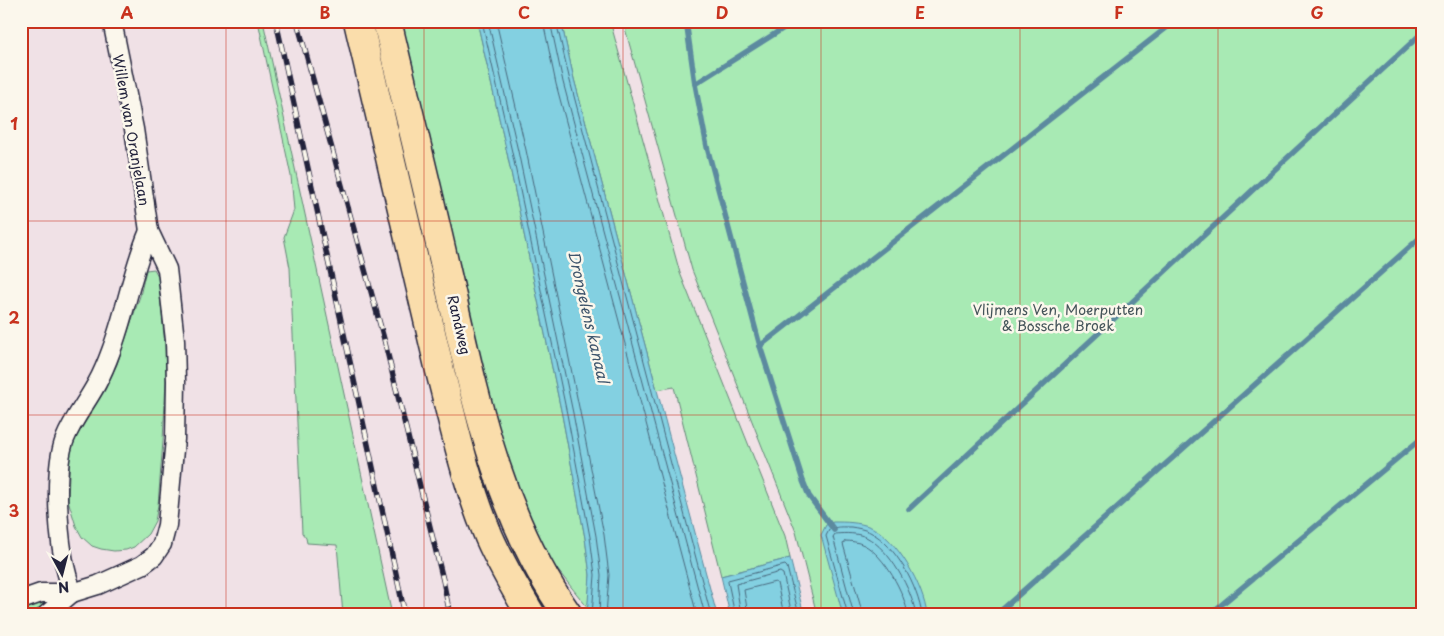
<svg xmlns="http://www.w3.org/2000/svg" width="1444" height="636" font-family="'Playpen Sans',sans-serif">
<rect width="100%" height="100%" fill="#f0e1e6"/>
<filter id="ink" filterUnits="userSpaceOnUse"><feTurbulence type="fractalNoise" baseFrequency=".02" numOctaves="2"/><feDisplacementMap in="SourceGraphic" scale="10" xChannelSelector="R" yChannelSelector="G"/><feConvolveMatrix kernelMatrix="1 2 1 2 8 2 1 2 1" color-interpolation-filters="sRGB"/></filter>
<g filter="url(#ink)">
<g fill="#a8eab4" stroke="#658678">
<path d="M 258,21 L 263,21 L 392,615 L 343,615 L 337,545 L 307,543 L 306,538 L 302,533 L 290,268 L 284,237 L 294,210 L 291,176 Z"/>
<path d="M 399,21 L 477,21 L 507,153 L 562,415 L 585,538 L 590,575 L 588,608 L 552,563 L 528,519 L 494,426 Z"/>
<path d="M 561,21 L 610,21 L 680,273 L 785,536 L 790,558 L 721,576 L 674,387 L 657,390 L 574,79 Z"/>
<path d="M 623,21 L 1423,21 L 1423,615 L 817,615 L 796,532 L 692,270 Z"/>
<path d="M 154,269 L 158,276 L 165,346 L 166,381 L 163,441 L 158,505 L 155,521 L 148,534 L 134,547 L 126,550 L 114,551 L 101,549 L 92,546 L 82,537 L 76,526 L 68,500 L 70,452 L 75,439 L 105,390 L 117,364 L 140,296 L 146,270 Z"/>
<path d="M 46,599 L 48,605 C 42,612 30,615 21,615 L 21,606 Z"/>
</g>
<g fill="#83d0e1" stroke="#5c8a9f">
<path d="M 477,21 L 561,21 L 574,79 L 717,615 L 587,615 L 590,575 L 585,538 L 562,415 L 507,153 Z"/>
<path d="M 833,522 C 846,522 858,522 871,527 C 897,538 924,587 927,615 L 843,615 L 821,535 L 826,525 Z"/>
<path d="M 790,558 L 804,615 L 730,615 L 721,576 Z"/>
</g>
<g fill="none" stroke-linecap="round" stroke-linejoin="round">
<g stroke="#49687d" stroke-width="1">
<path d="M 482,21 L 512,152 L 567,414 L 590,537 L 595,575 L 592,615"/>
<path d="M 488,21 L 518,151 L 573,413 L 596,536 L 601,575 L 599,615"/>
<path d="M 496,21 L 526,150 L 580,412 L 604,535 L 609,575 L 606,615"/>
<path d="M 543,21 L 556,84 L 697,615"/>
<path d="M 550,21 L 563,82 L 705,615"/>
<path d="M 556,21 L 570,81 L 711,615"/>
<path d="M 735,615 L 728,582 L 728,580 L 785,565 L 787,567 L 799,615"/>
<path d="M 741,615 L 736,584 L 780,572 L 783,574 L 792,615"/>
<path d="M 748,615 L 744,590 L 775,582 L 777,583 L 784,615"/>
<path d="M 848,615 L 826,536 L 829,530 C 836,526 843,527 851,527 C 857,528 864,529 870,532 C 896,545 918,587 922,615"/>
<path d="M 854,615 L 833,537 L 835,534 C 846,533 857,533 866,537 C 890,549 912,590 916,615"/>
<path d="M 862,615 L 861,608 L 843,544 L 845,541 C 851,541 858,542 864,545 C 884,555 905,593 908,615"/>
</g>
<g stroke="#5c8a9f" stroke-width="5.5">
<path d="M 686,21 L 695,84 L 707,147 L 760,346 L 803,481 L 809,496 L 834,530"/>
<path d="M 695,84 L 795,21"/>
<path d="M 760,346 L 1175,21"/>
<path d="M 909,509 L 1423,32"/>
<path d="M 1423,579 L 1419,582 L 1423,586"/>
<path d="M 996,615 L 1423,235"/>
<path d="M 1209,615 L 1423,437"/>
</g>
<g stroke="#22223b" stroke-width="21">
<g id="minor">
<path d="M 72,593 C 69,581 65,569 63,556 C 58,527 54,467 65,439 C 73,419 87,402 97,383 C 103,372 107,362 111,351 C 126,312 132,270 149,231"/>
<path d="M 21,600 L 41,593 L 72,593 L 98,585 L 142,565 L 154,556 L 162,544 L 167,525 L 175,439 L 176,381 L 175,340 L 167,269 L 149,231 L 134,129 L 112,21"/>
<path d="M 46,615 L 72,593"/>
</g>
</g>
<g stroke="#22223b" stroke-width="31">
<g id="primary">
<path d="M 358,21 L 441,375 C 455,430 467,485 489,537 C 501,564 516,590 531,615"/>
<path d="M 387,21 C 407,106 428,190 447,275 C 474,392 497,514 568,615"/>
</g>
</g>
<use href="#minor" stroke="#fbf7ec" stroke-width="18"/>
<use href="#primary" stroke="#faddab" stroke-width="28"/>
<g stroke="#22223b" stroke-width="5.5">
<g id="rail">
<path d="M 276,21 L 405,615"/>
<path d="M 297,21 L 384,339 L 443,580 L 450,615"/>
</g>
</g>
<use href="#rail" stroke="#fbf7ec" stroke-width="4" stroke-dasharray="11" stroke-linecap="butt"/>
</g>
</g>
<path fill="none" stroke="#c8321e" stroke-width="1" stroke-opacity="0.55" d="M 226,21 L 226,615M 424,21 L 424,615M 623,21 L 623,615M 821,21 L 821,615M 1020,21 L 1020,615M 1218,21 L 1218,615M 21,221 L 1423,221M 21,415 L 1423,415"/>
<g text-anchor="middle" stroke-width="5" stroke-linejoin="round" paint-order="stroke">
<g font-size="14" fill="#22223b" stroke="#fbf7ec">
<text transform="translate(131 130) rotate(80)" y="5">Willem van Oranjelaan</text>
<text transform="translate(459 325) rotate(77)" y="5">Randweg</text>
</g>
<g font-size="14" fill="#445459" stroke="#fbf7ec">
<text x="1058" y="315">Vlijmens Ven, Moerputten<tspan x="1058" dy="16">&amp; Bossche Broek</tspan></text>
</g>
<g font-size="15" font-style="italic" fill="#3f566d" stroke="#fbf7ec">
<text transform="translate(588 317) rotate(77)" y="5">Drongelens kanaal</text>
</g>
</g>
<rect width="1444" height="636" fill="none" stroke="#fbf7ec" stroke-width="55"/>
<g transform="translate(62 574) rotate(173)" stroke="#fbf7ec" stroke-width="4" paint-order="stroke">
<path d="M0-4L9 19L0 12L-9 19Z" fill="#22223b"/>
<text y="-8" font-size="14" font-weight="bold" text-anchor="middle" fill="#22223b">N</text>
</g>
<rect x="28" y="28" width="1388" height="580" fill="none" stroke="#c8321e" stroke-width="2"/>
<g font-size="16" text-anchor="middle" font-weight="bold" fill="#c8321e">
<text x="127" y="19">A</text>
<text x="325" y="19">B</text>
<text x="524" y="19">C</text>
<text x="722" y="19">D</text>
<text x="920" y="19">E</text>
<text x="1119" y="19">F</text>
<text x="1317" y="19">G</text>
<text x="14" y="130">1</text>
<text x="14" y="324">2</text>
<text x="14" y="517">3</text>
</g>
</svg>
